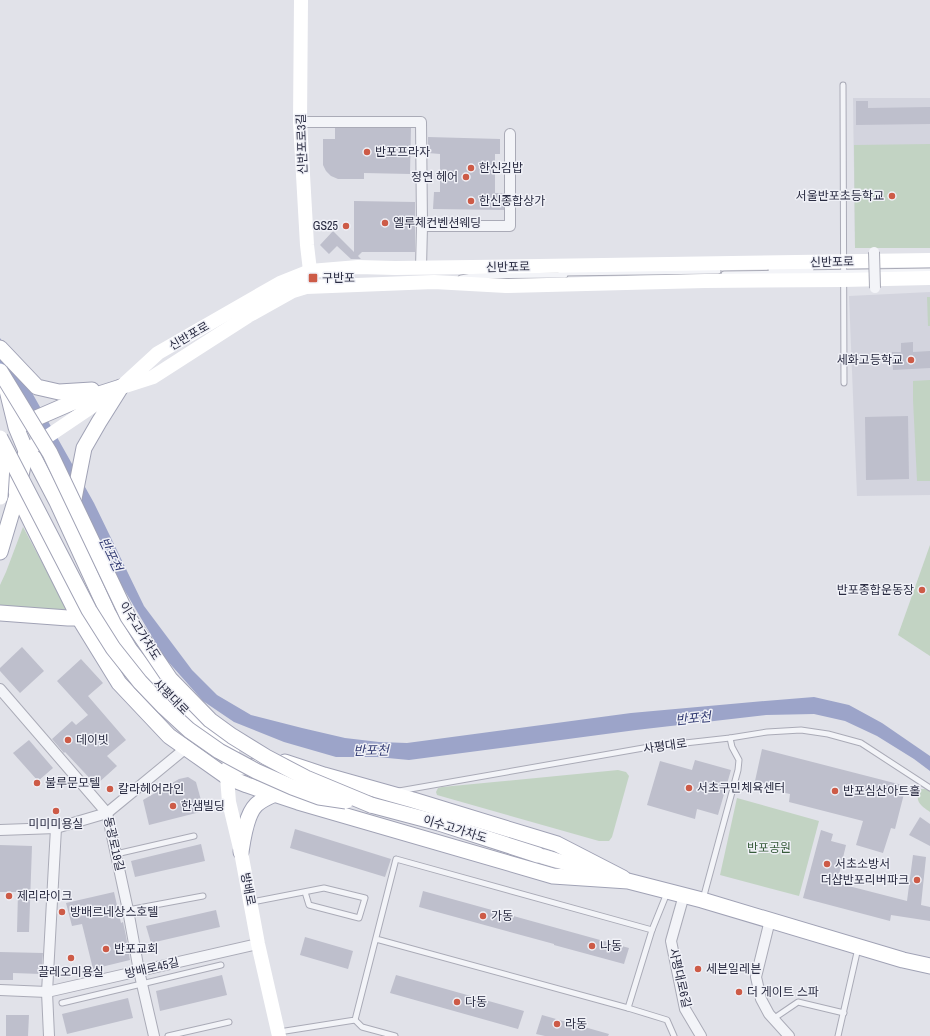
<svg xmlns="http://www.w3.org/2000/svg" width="930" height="1036" font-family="'Archivo Narrow','Noto Sans KR',sans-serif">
<rect width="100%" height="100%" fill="#e1e2e9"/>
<g fill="#d3d4de">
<path d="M 853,98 L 930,98 L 930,248 L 855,248 Z"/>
<path d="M 930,292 L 930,495 L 857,496 L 849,296 Z"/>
</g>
<g fill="#c2d3c3">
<path d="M 930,144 L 930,248 L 855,248 L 854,145 Z"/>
<path d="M 927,297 L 930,297 L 930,326 L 928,326 Z"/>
<path d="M 930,380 L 930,481 L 917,481 L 913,400 L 913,381 Z"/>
<path d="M 23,527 L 69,613 L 0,608 L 0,585 L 6,572 Z"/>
<path d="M 930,545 L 930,656 L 898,635 Z"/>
<path d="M 618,770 L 626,772 L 629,776 L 612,837 L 609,841 L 599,841 L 437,795 L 436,792 L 438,788 L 442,787 Z"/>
<path d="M 921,789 L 925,789 L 930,791 L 930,812 C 921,806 913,800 921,789 Z"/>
<path d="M 737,798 L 819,821 L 799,896 L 720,875 Z"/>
</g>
<path fill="#9ca4c9" d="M 0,338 L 8,350 L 94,503 L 144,606 L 192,670 L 217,695 L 251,715 L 302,728 L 345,738 L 379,742 L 407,743 L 631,713 L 765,701 L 814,697 L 849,705 L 882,723 L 930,756 L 930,771 L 914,759 L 877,736 L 845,721 L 814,714 L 766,715 L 636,730 L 409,760 L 377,757 L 336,757 L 284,742 L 234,722 L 203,701 L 164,657 L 122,586 L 75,503 L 0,365 Z"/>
<g fill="#bebfcc">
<path d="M 856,101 L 868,101 L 868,108 L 930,107 L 930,124 L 856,125 Z"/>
<path d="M 335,128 L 411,128 L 410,174 L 364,173 L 364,179 L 338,179 L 331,176 L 326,171 L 323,165 L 323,139 L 335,139 Z"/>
<path d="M 428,137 L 500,139 L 500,154 L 495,154 L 495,193 L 504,193 L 504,210 L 433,209 L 434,192 L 440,192 L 440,154 L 428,153 Z"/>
<path d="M 354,201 L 415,202 L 415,252 L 362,252 L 358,256 L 361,259 L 351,259 L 337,246 L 329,254 L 320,245 L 333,231 L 354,252 Z"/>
<path d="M 913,342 L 913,352 L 930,351 L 930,368 L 893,370 L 892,352 L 901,352 L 901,343 Z"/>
<path d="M 908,416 L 909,479 L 866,480 L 865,417 Z"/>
<path d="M 22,647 L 44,671 L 20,693 L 0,671 L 0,668 Z"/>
<path d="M 81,659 L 103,683 L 88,696 L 126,740 L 107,756 L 117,766 L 96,785 L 65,752 L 64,753 L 52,739 L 72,721 L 76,725 L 88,715 L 57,681 Z"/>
<path d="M 29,740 L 53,768 L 38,781 L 13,753 Z"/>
<path d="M 762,749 L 906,786 L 895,829 L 891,828 L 883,853 L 856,845 L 863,821 L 789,802 L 790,794 L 771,790 L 773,785 L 755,781 Z"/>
<path d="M 695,760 L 731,770 L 718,815 L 697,809 L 695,819 L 647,805 L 660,761 L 692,770 Z"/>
<path d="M 188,777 L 196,782 L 204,811 L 149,825 L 143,800 L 179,779 Z"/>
<path d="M 920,817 L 930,824 L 930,846 L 909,835 Z"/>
<path d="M 295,829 L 391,859 L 385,877 L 290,848 Z"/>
<path d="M 821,830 L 833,834 L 831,841 L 846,845 L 837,883 L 907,901 L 913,855 L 926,857 L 921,905 L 930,907 L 930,921 L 891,915 L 890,921 L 803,898 Z"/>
<path d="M 201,844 L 205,861 L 135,877 L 131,861 Z"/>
<path d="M 0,845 L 32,846 L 29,932 L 17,932 L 18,892 L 0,892 Z"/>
<path d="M 423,891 L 629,948 L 624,964 L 554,945 L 554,944 L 419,907 Z"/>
<path d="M 114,892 L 121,923 L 123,922 L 126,936 L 130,960 L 93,969 L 82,924 L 72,926 L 66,903 Z"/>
<path d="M 216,910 L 220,927 L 151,943 L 146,926 Z"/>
<path d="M 305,937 L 353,951 L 348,969 L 300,955 Z"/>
<path d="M 0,952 L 43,953 L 41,974 L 13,973 L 13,980 L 0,980 Z"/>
<path d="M 222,975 L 227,995 L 160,1011 L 156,991 Z"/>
<path d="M 396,975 L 524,1011 L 518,1029 L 390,993 Z"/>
<path d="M 128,998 L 133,1018 L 67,1034 L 62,1014 Z"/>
<path d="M 6,1015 L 29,1015 L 28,1036 L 6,1036 Z"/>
<path d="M 542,1015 L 609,1034 L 608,1036 L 545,1036 L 536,1034 Z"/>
</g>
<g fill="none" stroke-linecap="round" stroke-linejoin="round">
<g stroke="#aaabb7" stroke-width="7">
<g id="lane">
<path d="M 843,85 L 844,383"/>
<path d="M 771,270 L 811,269"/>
<path d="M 561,273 L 718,271"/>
<path d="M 724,274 L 930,271"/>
<path d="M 461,278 L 472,276 L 565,275"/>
<path d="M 399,791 L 649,747 L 730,738 L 767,732 L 801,730 L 828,734 L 861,743 L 930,788"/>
<path d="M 116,854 L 194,836"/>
<path d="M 703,899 L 738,770 L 739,760 L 732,747 L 730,738"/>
<path d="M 252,902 L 324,888 L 365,898 L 359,918 L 309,905 L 305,892"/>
<path d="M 128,910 L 203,896"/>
<path d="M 652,930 L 667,893"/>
<path d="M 62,1003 L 221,965"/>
<path d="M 628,1008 L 667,1020 L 674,1036"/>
<path d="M 773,1019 L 798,1002 L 844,1013"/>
<path d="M 355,1020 L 362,1027 L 395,1036"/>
<path d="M 279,1032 L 355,1020 L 396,859 L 652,930 L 628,1008 L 376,939"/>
<path d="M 168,1036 L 229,1022"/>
<path d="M 838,1036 L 858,948"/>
</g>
</g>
<g stroke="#aaabb7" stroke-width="12">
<g id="street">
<path d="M 300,122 L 421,122 L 422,226 L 421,268"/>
<path d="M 422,226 L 510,226 L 510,134"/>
<path d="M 0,689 L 107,813 L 128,910 L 139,971 L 154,1036"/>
<path d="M 0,830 L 56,828 L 107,813 L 186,748"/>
<path d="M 684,895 L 671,941 L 685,1009 L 701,1036"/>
<path d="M 770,920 L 756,977 L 761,999 L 769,1014 L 789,1036"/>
<path d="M 0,990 L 47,992 L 258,944"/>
<path d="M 49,1036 L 47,992 L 56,828"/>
</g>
</g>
<g stroke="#a0a2b5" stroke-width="17">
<g id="primary">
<path d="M 0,348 L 37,387 L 59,392 L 92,390"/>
<path d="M 18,426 L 71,403 L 121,387"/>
<path d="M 26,451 L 34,458 L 57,502 L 108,613 L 130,650 L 159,687 L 201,725 L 229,739"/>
<path d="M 0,458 L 34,528 L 79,618 L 119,683 L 169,736 L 186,748 L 227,777 L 247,785 L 298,802 L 553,876 L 628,881 L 702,900 L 903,960 L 930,966"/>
<path d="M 72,509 L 84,448 L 99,422 L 121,387"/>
<path d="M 0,552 L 17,495 L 26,451 L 16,427 L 5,382"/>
<path d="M 0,613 L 68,618 L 79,618"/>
<path d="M 285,762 L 324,775 L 413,800 L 557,844 L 623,878"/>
<path d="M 227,770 C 248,763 273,769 294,771"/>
<path d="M 371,805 L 439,823 L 538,855"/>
<path d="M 241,852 C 243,839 246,815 256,805 C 261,800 268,797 275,794"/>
</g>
</g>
<use href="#lane" stroke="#f3f4f8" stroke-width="5"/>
<use href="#street" stroke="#f3f4f8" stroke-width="10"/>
<g stroke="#fff" stroke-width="14">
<path d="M 301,0 L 300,122 L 307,245 L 311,279"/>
<path d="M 125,386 L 153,377 L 248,316 L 293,291 L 306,287 L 434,282 L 506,286 L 705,281 L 843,280 L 930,278"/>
<path d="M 26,451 L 121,387 L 158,353 L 280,283 L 310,271 L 358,267 L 395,268 L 539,266 L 930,260"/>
<path d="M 234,741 L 227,777 L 229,802 L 241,852 L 258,944 L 279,1036"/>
<path d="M 538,855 L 610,876"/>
</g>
<use href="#primary" stroke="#fff" stroke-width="15"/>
<g stroke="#aaabb7" stroke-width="12" stroke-linecap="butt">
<path id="street-bridge" d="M 874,252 L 875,288"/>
</g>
<g stroke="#a0a2b5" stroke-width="17" stroke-linecap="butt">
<g id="primary-bridge">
<path d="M 0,371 L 50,453 L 128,617 L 170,679 L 210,720 L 232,736 L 266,757 L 306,778 L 371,805"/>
<path d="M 0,438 L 89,610 L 113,648 L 140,682 L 164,707 L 189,730 L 219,751 L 256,771 L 292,787 L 319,797 L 346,801"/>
<path d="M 0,497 L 3,450 L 2,444"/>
</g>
</g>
<use href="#street-bridge" stroke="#f3f4f8" stroke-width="10"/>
<use href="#primary-bridge" stroke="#fff" stroke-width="15"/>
</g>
<g fill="#cd5b47" stroke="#f0f1f7" stroke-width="1.5">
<circle cx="367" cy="152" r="4"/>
<circle cx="471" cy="168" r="4"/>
<circle cx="466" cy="177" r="4"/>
<circle cx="892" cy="196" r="4"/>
<circle cx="471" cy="201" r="4"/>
<circle cx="385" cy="223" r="4"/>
<circle cx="346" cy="226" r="4"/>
<rect x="308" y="273" width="10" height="10" rx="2"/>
<circle cx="911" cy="360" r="4"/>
<circle cx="922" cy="590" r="4"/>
<circle cx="68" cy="740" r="4"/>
<circle cx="37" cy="783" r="4"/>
<circle cx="689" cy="788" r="4"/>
<circle cx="110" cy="789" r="4"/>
<circle cx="835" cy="791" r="4"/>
<circle cx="173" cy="806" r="4"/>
<circle cx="56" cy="811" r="4"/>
<circle cx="827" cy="864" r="4"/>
<circle cx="917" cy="880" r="4"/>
<circle cx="9" cy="896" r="4"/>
<circle cx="62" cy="912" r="4"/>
<circle cx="483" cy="916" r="4"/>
<circle cx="592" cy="946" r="4"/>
<circle cx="106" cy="949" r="4"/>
<circle cx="71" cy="958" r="4"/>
<circle cx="698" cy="969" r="4"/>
<circle cx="739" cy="992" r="4"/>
<circle cx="457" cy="1002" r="4"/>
<circle cx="557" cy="1024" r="4"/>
</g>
<g text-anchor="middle" stroke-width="3" stroke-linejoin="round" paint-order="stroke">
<g font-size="12" fill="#292b41" stroke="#f0f1f7">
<text transform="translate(302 144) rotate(-92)" y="4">신반포로3길</text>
<text transform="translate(832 262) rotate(-1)" y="4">신반포로</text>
<text transform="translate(508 267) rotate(-1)" y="4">신반포로</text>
<text transform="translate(189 336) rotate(-30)" y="4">신반포로</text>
<text transform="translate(140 631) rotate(58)" y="4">이수고가차도</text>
<text transform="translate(171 697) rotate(45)" y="4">사평대로</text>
<text transform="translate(665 746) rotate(-8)" y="4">사평대로</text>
<text transform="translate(455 829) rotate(17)" y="4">이수고가차도</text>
<text transform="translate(114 844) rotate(77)" y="4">동광로19길</text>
<text transform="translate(248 889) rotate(79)" y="4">방배로</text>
<text transform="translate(152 968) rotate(-13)" y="4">방배로45길</text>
<text transform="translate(680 978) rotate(77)" y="4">사평대로6길</text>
</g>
<g font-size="12" fill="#292b41" stroke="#f0f1f7" text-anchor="start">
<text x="375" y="156">반포프라자</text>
<text x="479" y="172">한신김밥</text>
<text x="458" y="181" text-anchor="end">정연 헤어</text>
<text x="884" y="200" text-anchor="end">서울반포초등학교</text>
<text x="479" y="205">한신종합상가</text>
<text x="393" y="227">엘루체컨벤션웨딩</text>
<text x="338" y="230" text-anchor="end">GS25</text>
<text x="322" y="282">구반포</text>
<text x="903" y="364" text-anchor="end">세화고등학교</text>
<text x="914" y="594" text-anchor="end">반포종합운동장</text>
<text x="76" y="744">데이빗</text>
<text x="45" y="787">불루문모텔</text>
<text x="697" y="792">서초구민체육센터</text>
<text x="118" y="793">칼라헤어라인</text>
<text x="843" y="795">반포심산아트홀</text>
<text x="181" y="810">한샘빌딩</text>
<text x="56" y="828" text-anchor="middle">미미미용실</text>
<text x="835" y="868">서초소방서</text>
<text x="909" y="884" text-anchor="end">더샵반포리버파크</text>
<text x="17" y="900">제리라이크</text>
<text x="70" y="916">방배르네상스호텔</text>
<text x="491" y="920">가동</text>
<text x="600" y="950">나동</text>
<text x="114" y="953">반포교회</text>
<text x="706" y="973">세븐일레븐</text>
<text x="71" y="976" text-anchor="middle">끌레오미용실</text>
<text x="747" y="996">더 게이트 스파</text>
<text x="465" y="1006">다동</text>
<text x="565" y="1028">라동</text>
</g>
<g font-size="12" fill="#375c3b" stroke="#f0f1f7">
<text x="769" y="852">반포공원</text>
</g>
<g font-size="13" font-style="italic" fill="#343d74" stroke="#f0f1f7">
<text transform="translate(111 554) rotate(64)" y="5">반포천</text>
<text transform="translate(693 718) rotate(-6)" y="5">반포천</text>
<text transform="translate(371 750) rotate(-1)" y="5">반포천</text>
</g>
</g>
</svg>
